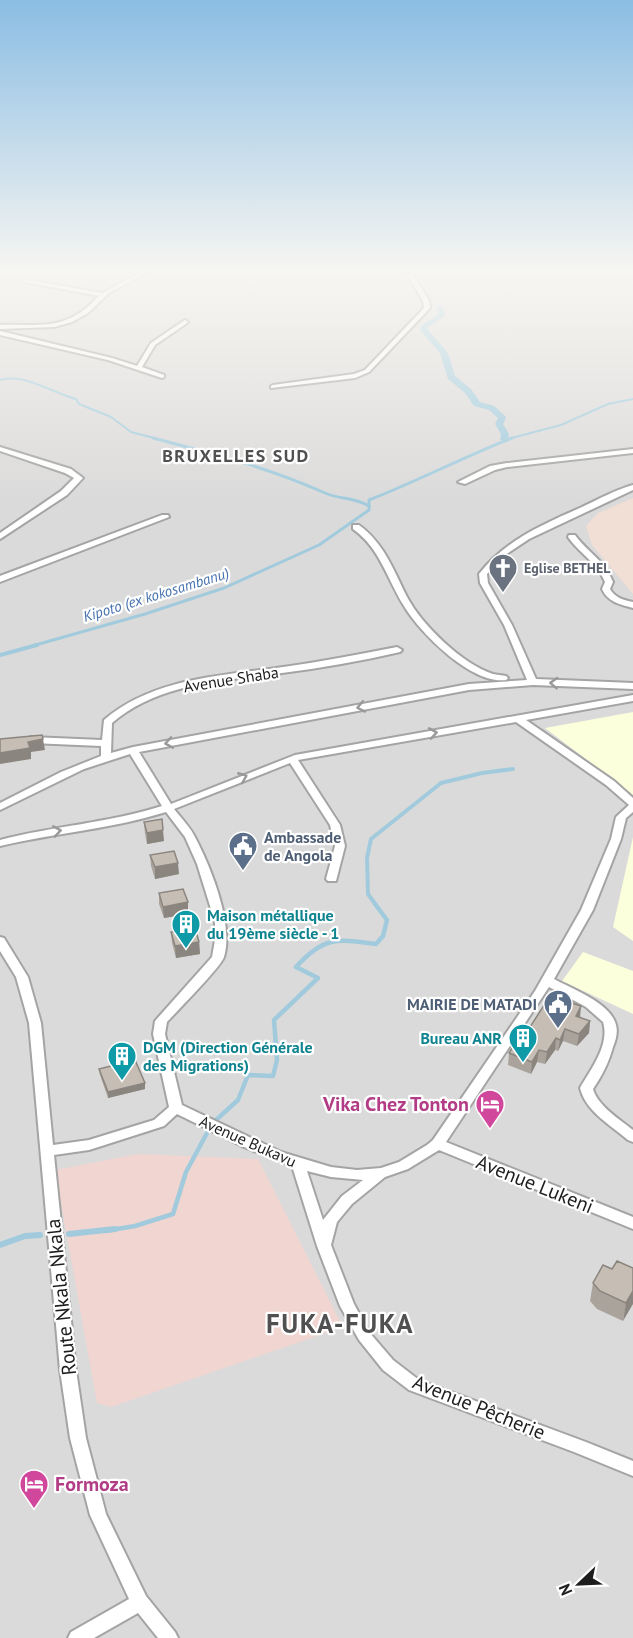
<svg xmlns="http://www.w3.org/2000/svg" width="633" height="1638" font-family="'PT Sans',sans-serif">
<rect width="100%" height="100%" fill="#eeebe2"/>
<rect fill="#dbdada" x="0" y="274" width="633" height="1364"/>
<path fill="#f0d5d1" d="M 138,1154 L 258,1159 L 343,1327 L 111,1407 L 97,1403 L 55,1170 Z"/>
<g fill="#fcffdb">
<path d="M 633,712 L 633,795 L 545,728 Z"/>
<path d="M 633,837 L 633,941 L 613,927 Z"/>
<path d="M 583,952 L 633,971 L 633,1014 L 562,981 Z"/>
</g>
<path fill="#f1dfd5" d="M 633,498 L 633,594 L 592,545 L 586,526 L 598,513 Z"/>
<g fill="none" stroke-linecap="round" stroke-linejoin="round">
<g stroke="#a1cbdd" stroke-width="2">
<path d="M 0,380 C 25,373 52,393 76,399 L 79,404 L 111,417 L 131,432 L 158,439"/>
<path d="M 508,439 L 561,425 L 608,404 L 633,399"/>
</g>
<g stroke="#a1cbdd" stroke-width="3">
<path d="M 153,438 C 214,454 267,467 325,493 C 340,500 352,496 369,506"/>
<path d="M 32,646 L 145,614 L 224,588 L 319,545 L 369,510 L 369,500 C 418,481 463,457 512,438"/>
</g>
<g stroke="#a1cbdd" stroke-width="4">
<path d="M 0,655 L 37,645"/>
<path d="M 376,905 L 368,894 L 367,858 L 371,839 L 441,783 L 482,773 L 513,769"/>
</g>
<g stroke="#a1cbdd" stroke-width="4.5">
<path d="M 216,1120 L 238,1100 L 248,1075 L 273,1076 L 277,1060 L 274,1020 L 318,978 L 296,967 C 324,936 337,939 376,944 L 383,936 L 387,920 L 375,904"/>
<path d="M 105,1231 L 135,1226 L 173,1214 L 186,1172 L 207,1133"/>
</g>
<g stroke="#a1cbdd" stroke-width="6">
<path d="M 69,1234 L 115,1229"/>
<path d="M 0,1245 L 25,1236 L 40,1235"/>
</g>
<path fill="#a1cbdd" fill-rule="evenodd" d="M 440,305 L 443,307 L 445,316 L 428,327 L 428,330 L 448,353 L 455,376 L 471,389 L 480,402 L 494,406 L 505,416 L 506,418 L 503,424 L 509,434 L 507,442 L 500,440 L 501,434 L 495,424 L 498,418 L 489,410 L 474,406 L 465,393 L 448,379 L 440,353 L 420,330 L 422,325 L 438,315 L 437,307 Z"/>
<g stroke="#a4a4a4" stroke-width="4">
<g id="street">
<path d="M 138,274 L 144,274 L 109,293 L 88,313 L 72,322 L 54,327 L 0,329 L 0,325 C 21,324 48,328 68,319 C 81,314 90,305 99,296 L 25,282 L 22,280 L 23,279 L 102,293 Z"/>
<path d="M 407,274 L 413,274 L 429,301 L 430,308 L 369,372 L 355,378 L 271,388 L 271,386 L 273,385 L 354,374 L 365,370 L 424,308 L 423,301 Z"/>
<path d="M 185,320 L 188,322 L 187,323 L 155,345 L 142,367 L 164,375 L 164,377 L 162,378 L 108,360 L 0,335 L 0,331 L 112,358 L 137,366 L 151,343 Z"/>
<path d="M 0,447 L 71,469 L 83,478 L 67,495 L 0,539 L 0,533 L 61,491 L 74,478 L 65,473 L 0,451 Z"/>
<path d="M 633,449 L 633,453 L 507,467 L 495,470 L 465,484 L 458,482 L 490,466 L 507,463 Z"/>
<path d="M 633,485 L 633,490 L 529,539 L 505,555 L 487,574 L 488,583 L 512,625 L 536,679 L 633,683 L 633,689 L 533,685 L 469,690 L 139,752 L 171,804 L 295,755 L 633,695 L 633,701 L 526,720 L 614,781 L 633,798 L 633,812 L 626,818 L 621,839 L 593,910 L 554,979 C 572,989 611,1003 616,1025 C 618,1032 616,1040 613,1047 C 609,1062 602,1076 593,1089 C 598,1106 619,1119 633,1130 L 633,1142 L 628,1140 C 611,1125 586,1112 580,1088 C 591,1069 610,1045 603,1022 L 586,1007 L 549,987 L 446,1142 L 633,1217 L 633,1229 L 439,1150 L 408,1169 L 385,1177 L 352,1204 L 337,1222 L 331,1245 L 354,1304 L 369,1332 L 393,1360 L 419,1380 L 586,1442 L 633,1461 L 633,1476 L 574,1452 L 409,1390 L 383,1370 L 359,1340 L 340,1306 L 317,1246 L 292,1166 L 244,1147 L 177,1114 L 164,1126 L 89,1150 L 54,1155 L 76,1370 L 86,1438 L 106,1514 L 146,1596 L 175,1632 L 178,1638 L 158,1638 L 138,1613 L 94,1638 L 68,1638 L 71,1632 L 129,1599 L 90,1515 L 70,1438 L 60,1370 L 29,1023 L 16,977 L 0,951 L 0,937 L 4,938 L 28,977 L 41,1023 L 53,1145 L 89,1140 L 154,1120 L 169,1107 L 153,1034 L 155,1021 L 212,957 L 215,940 L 215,922 L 197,864 L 185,837 L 166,812 C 112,829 55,833 0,846 L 0,840 C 53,826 109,823 162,806 L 130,754 L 84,769 L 0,810 L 0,803 L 61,772 L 101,756 L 101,746 L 31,743 L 26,740 L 31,737 L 102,740 L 104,720 C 153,678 221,676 283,667 C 321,662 359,654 397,647 L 402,650 L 400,652 C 361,661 321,668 282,673 C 224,681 158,683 112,723 L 111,753 L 133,747 L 469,684 L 527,680 L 504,625 L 480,583 L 479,574 C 505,540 544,524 582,507 C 599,499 615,490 633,485 ZM 516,722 L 606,785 L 629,805 L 616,817 L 611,839 L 581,910 L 535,991 L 433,1140 L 427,1145 L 399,1162 L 381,1168 L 357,1170 L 331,1167 L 281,1152 L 182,1105 L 165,1034 L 167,1022 C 177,1011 221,967 224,957 C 234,925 211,868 196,839 C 191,828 182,819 174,809 L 290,763 L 330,825 L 335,846 L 326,879 L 328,881 L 336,881 L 345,846 L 340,825 L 298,760 ZM 307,1171 L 331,1177 L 363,1180 L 342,1196 L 323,1220 Z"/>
<path d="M 162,515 L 168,515 L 169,517 L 0,582 L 0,576 Z"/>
<path d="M 353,525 L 359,525 C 384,543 394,571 407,597 C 422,625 462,664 493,674 C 497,675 502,675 506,676 L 508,678 L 506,680 C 472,685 420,633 404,606 C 387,579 380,548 353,529 Z"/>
<path d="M 569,535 L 575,535 C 588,553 604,559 613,582 L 610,589 C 615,598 624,600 633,602 L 633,608 C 619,604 608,602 602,589 L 605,582 C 597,562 580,554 568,537 Z"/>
</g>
</g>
<use href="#street" fill="#fff" fill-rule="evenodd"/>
</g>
<g fill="#aaa39c">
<path d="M 144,822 L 164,841 L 147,844 L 145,834 Z"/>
<path d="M 150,855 L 179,874 L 155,879 L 151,866 Z"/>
<path d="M 159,893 L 188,902 L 188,914 L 164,918 L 159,904 Z"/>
<path d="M 171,932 L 199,942 L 200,954 L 176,958 L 172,943 Z"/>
<path d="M 580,1018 L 590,1021 L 589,1033 L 577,1046 L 563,1041 L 558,1051 L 555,1050 L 545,1064 L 537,1062 L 531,1074 L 508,1065 L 509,1053 L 521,1041 Z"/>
<path d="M 99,1069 L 145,1083 L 145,1089 L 108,1098 L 100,1075 Z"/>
<path d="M 633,1268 L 623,1321 L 597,1309 L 590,1301 L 593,1283 L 612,1269 Z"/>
</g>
<g fill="#8b857f">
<path d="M 43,739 L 45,750 L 31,752 L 31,759 L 0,764 L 0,753 L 28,742 Z"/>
<path d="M 163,830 L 164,841 L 147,844 L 147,833 Z"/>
<path d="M 178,863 L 179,874 L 155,879 L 155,867 Z"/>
<path d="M 188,902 L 188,914 L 164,918 L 163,907 Z"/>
<path d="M 199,942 L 200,954 L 176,958 L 175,946 Z"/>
<path d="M 581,1006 L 580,1018 L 576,1016 Z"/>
<path d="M 590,1021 L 589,1033 L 577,1046 L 579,1034 Z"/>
<path d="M 565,1029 L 563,1041 L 558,1051 L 560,1040 Z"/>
<path d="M 556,1038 L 555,1050 L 545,1064 L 547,1052 Z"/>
<path d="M 539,1050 L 537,1062 L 531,1074 L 532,1062 Z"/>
<path d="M 145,1083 L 145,1089 L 108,1098 L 108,1092 Z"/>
<path d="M 633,1291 L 633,1304 L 623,1321 L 626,1303 Z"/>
</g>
<g fill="#c6beb5" stroke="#8b857f" stroke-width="1.5">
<path d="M 42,735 L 43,739 L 28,742 L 30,748 L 0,753 L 0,739 Z"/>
<path d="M 162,819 L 163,830 L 147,833 L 144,822 Z"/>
<path d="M 174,851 L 178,863 L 155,867 L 150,855 Z"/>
<path d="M 183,889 L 188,902 L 163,907 L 159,893 Z"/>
<path d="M 195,928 L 199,942 L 175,946 L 171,932 Z"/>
<path d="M 550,996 L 581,1006 L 576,1016 L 590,1021 L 579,1034 L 565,1029 L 560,1040 L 556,1038 L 547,1052 L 539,1050 L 532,1062 L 509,1053 L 517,1040 L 521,1041 Z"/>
<path d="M 135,1060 L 145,1083 L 108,1092 L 99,1069 Z"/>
<path d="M 617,1261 L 633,1268 L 633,1291 L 626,1303 L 600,1291 L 593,1283 L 603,1265 L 612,1269 Z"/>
</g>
<defs><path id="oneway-chevron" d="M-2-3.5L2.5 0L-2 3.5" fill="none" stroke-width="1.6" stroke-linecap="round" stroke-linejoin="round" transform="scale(1.5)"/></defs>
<g stroke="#999">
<use href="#oneway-chevron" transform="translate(554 683) rotate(-177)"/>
<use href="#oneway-chevron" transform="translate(361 707) rotate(169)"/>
<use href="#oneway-chevron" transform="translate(433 733) rotate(-10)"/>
<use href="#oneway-chevron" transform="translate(169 743) rotate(170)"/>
<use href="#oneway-chevron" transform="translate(243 777) rotate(-22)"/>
<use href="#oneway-chevron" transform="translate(57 831) rotate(-9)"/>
</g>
<linearGradient id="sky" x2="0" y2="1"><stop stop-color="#8bbde4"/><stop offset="0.54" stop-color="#f7f6f2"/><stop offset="1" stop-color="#f7f6f2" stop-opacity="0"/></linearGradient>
<rect width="633" height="503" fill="url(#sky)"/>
<defs>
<g id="church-pin" transform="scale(1.5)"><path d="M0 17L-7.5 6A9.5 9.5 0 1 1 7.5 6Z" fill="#6b7280" stroke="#fff"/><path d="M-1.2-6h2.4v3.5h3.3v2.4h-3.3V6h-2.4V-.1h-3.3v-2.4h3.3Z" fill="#fff"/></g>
<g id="civic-pin" transform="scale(1.5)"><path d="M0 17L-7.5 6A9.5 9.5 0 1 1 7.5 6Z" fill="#5c6f8a" stroke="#fff"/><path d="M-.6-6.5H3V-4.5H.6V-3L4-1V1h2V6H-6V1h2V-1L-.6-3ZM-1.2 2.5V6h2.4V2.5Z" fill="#fff"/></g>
<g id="building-pin" transform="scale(1.5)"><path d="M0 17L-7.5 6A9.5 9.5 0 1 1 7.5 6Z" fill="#0f9aa8" stroke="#fff"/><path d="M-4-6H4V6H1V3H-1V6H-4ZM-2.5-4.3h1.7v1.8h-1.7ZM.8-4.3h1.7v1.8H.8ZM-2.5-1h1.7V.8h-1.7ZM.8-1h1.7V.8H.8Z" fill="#fff"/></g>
<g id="hotel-pin" transform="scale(1.5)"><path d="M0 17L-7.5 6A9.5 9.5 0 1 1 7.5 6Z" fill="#d1479c" stroke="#fff"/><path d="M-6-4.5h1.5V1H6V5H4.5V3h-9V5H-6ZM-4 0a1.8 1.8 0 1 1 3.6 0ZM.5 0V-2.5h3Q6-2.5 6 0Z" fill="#fff"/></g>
</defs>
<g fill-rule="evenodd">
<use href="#church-pin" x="503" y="568"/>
<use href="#civic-pin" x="243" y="846"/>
<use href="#building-pin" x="186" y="924"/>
<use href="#civic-pin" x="558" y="1004"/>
<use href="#building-pin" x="523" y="1038"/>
<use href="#building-pin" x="122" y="1056"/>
<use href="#hotel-pin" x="490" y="1104"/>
<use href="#hotel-pin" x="34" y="1484"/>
</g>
<g text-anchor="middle" stroke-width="4.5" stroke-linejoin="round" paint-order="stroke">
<g font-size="14" font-weight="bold" fill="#5b616d" stroke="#fff" text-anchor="start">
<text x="524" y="573">Eglise BETHEL</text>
</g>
<g font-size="15" font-style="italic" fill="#4772ae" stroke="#fff">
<text transform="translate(156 595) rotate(-17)" y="5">Kipoto (ex kokosambanu)</text>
</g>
<g font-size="16" fill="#1d1d1d" stroke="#fff">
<text transform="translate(231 679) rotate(-9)" y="6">Avenue Shaba</text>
<text transform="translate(248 1141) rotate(24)" y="6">Avenue Bukavu</text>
</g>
<g font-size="16" font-weight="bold" fill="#4e5e75" stroke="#fff" text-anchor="start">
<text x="264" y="843">Ambassade<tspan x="264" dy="18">de Angola</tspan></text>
<text x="537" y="1010" text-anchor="end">MAIRIE DE MATADI</text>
</g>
<g font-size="16" font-weight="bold" fill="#0d838f" stroke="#fff" text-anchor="start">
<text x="207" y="921">Maison métallique<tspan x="207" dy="18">du 19ème siècle - 1</tspan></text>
<text x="502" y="1044" text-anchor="end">Bureau ANR</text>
<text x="143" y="1053">DGM (Direction Générale<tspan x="143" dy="18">des Migrations)</tspan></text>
</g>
<g font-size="18" font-weight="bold" letter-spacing="1.5" fill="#505050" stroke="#fff">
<text x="236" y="462">BRUXELLES SUD</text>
</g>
<g font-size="20" font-weight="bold" fill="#b23c85" stroke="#fff" text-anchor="end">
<text x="469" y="1111">Vika Chez Tonton</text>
<text x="55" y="1491" text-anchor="start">Formoza</text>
</g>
<g font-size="20" fill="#1d1d1d" stroke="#fff">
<text transform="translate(535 1184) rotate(22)" y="7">Avenue Lukeni</text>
<text transform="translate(61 1297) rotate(-96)" y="7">Route Nkala Nkala</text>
<text transform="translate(479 1407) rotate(22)" y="7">Avenue Pêcherie</text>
</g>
<g font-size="27" font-weight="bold" letter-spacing="1.5" fill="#505050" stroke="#fff">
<text x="340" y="1333">FUKA-FUKA</text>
</g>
</g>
<g transform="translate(579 1584) rotate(247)" stroke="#ffffff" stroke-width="4.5" paint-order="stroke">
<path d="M0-4.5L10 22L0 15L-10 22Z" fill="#1d1d1d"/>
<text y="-9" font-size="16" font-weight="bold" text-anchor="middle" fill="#1d1d1d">N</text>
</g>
</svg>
